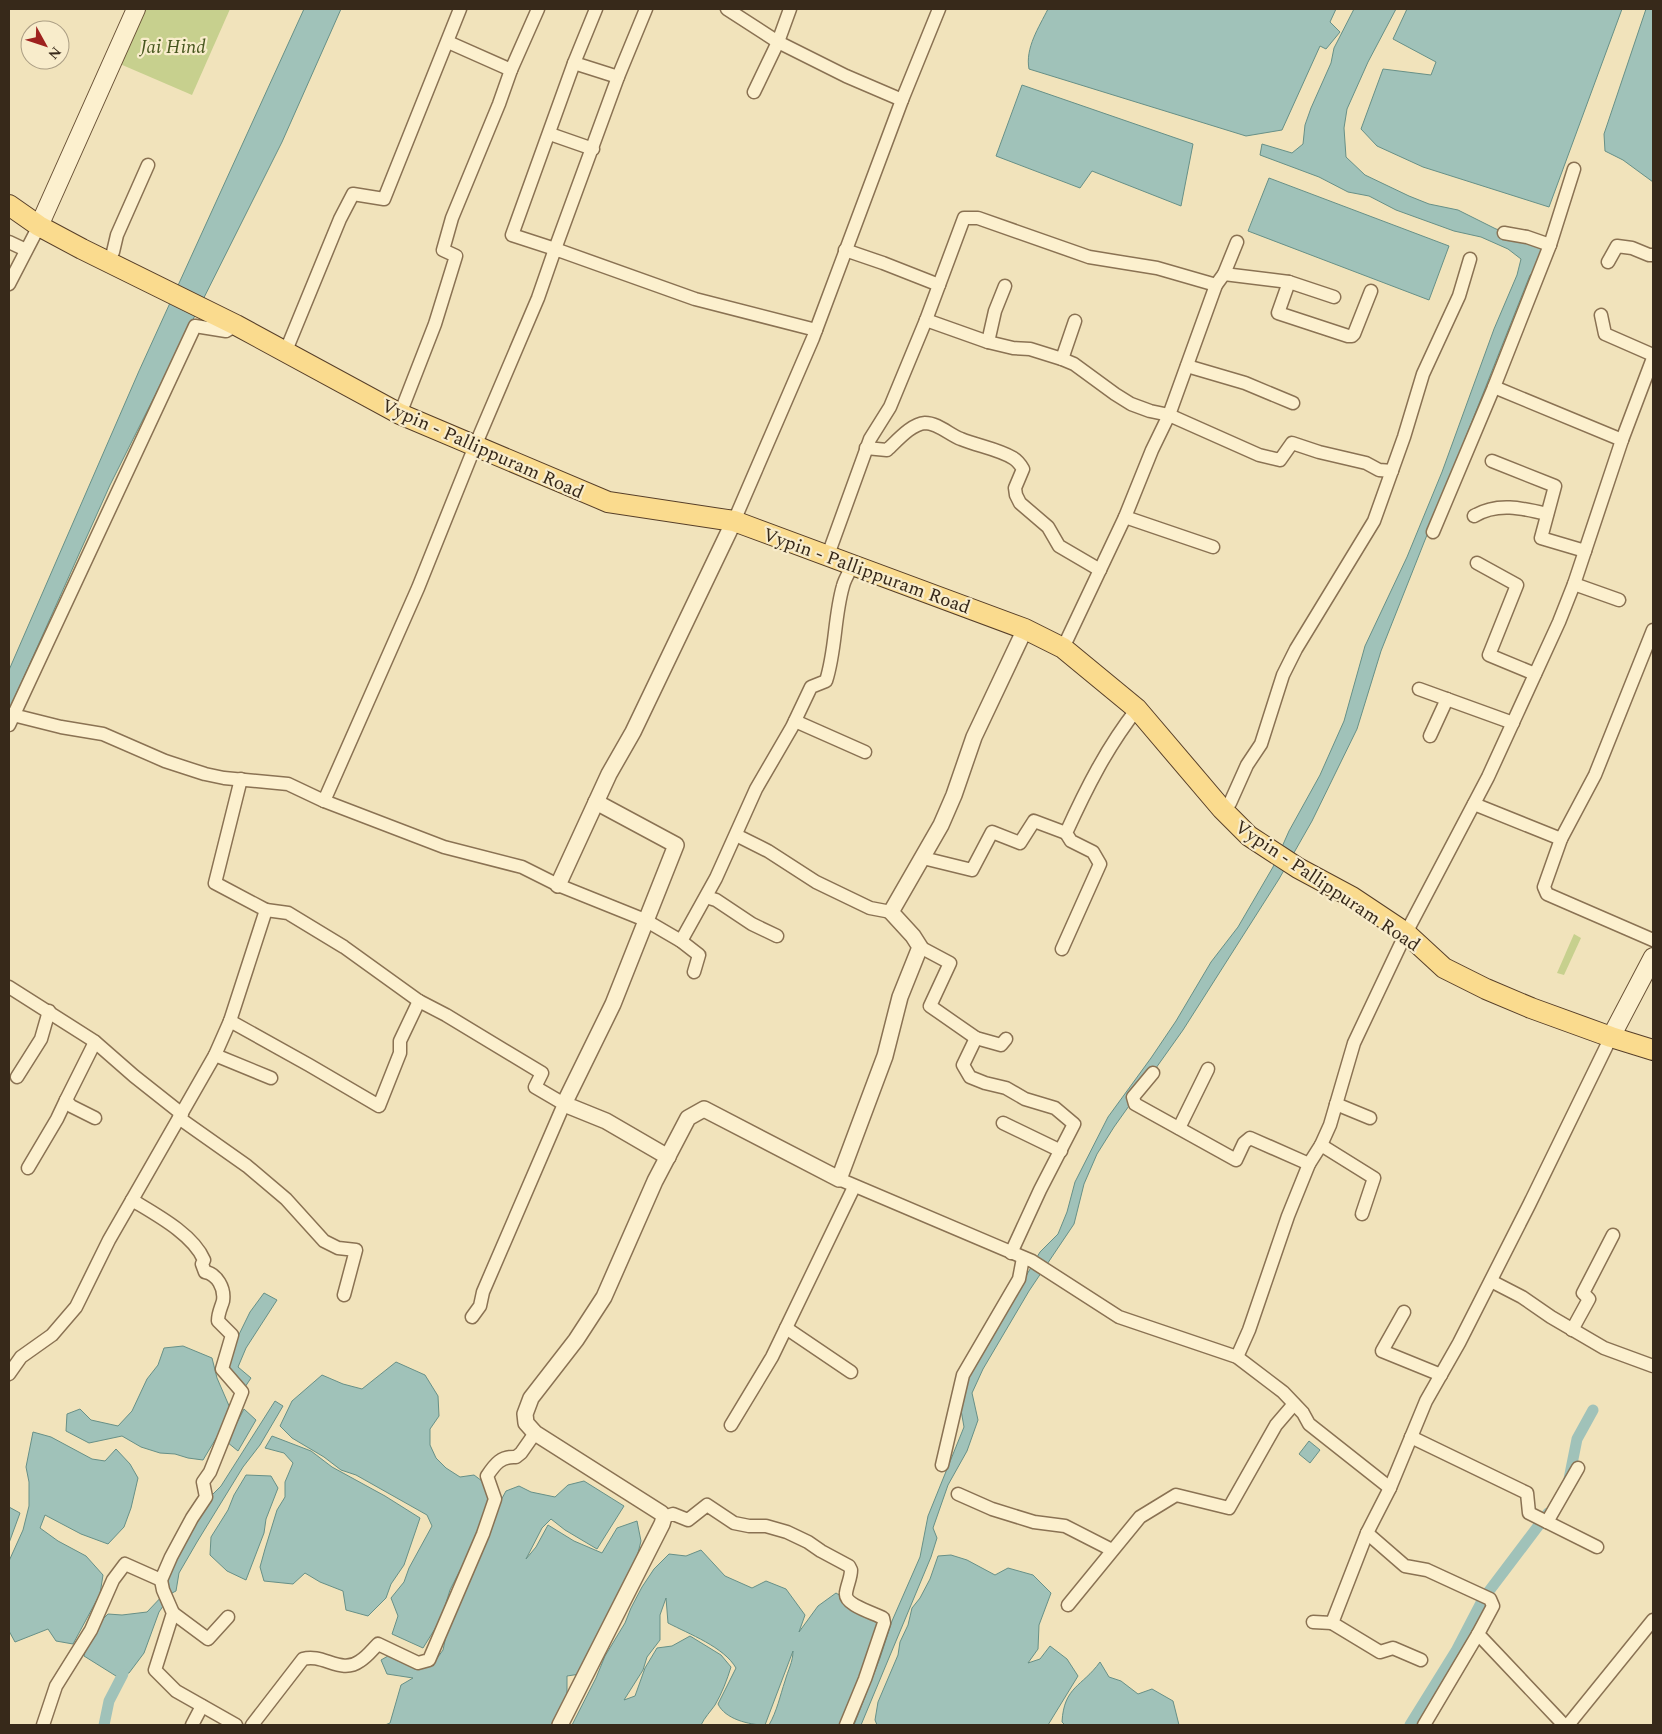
<svg xmlns="http://www.w3.org/2000/svg" width="1662" height="1734" font-family="Spectral,serif">
<rect width="100%" height="100%" fill="#f1e3bb"/>
<g fill="#c7d08e">
<path d="M 144,9 L 230,9 L 192,95 L 120,64 Z"/>
<path d="M 1574,934 L 1581,938 L 1564,975 L 1557,973 Z"/>
</g>
<g fill="#a0c2b9" stroke="#679087">
<path d="M 304,9 L 341,9 L 282,142 L 110,485 L 9,710 L 9,670 L 139,371 Z"/>
<path d="M 1048,9 L 1336,9 L 1330,22 L 1340,32 L 1326,49 L 1320,46 L 1282,130 L 1246,136 L 1029,69 C 1025,48 1039,27 1048,9 Z"/>
<path d="M 1354,9 L 1396,9 L 1368,62 L 1347,109 L 1344,128 L 1346,157 L 1365,175 L 1409,196 L 1429,204 L 1458,210 L 1496,229 L 1517,235 L 1546,248 L 1543,262 L 1530,275 L 1381,651 L 1357,729 L 1312,821 L 1279,879 L 1183,1030 L 1114,1127 L 1097,1154 L 1084,1184 L 1074,1224 L 1029,1291 L 983,1369 L 972,1393 L 978,1420 L 967,1451 L 948,1485 L 933,1528 L 937,1538 L 931,1557 L 861,1725 L 854,1725 L 880,1658 L 892,1621 L 920,1557 L 928,1516 L 964,1427 L 958,1393 L 1040,1252 L 1058,1234 L 1067,1212 L 1075,1182 L 1108,1117 L 1151,1058 L 1176,1021 L 1211,962 L 1238,927 L 1273,867 L 1289,831 L 1320,775 L 1344,721 L 1365,646 L 1407,557 L 1442,472 L 1494,329 L 1517,275 L 1521,259 L 1508,249 L 1481,237 L 1454,231 L 1396,210 L 1369,196 L 1348,192 L 1319,177 L 1260,155 L 1262,144 L 1292,153 L 1303,144 L 1305,125 L 1311,108 L 1331,63 L 1334,48 Z"/>
<path d="M 1407,9 L 1622,9 L 1549,207 L 1423,167 L 1377,146 L 1361,129 L 1383,69 L 1431,75 L 1436,62 L 1393,39 Z"/>
<path d="M 1646,9 L 1653,9 L 1653,182 L 1623,160 L 1605,151 L 1604,134 Z"/>
<path d="M 1022,85 L 1193,144 L 1181,206 L 1092,171 L 1080,188 L 996,156 Z"/>
<path d="M 1269,178 L 1449,246 L 1429,300 L 1248,231 Z"/>
<path d="M 264,1293 L 277,1300 L 246,1348 L 238,1367 L 251,1378 L 245,1387 L 231,1373 L 226,1361 L 250,1312 Z"/>
<path d="M 183,1346 L 212,1358 L 217,1378 L 230,1408 L 221,1430 L 203,1460 L 188,1458 L 175,1454 L 160,1453 L 141,1447 L 122,1436 L 89,1443 L 66,1431 L 67,1414 L 80,1409 L 91,1420 L 118,1426 L 132,1411 L 147,1379 L 158,1365 L 164,1348 Z"/>
<path d="M 396,1362 L 425,1375 L 438,1396 L 439,1416 L 430,1429 L 430,1445 L 436,1458 L 446,1468 L 460,1477 L 474,1475 L 486,1484 L 490,1501 L 484,1523 L 450,1590 L 441,1619 L 423,1648 L 392,1634 L 398,1616 L 391,1598 L 404,1582 L 409,1568 L 432,1526 L 427,1515 L 356,1475 L 341,1470 L 324,1457 L 292,1438 L 280,1426 L 292,1401 L 322,1375 L 343,1384 L 362,1389 Z"/>
<path d="M 275,1401 L 283,1406 L 260,1445 L 243,1467 L 197,1542 L 179,1573 L 176,1591 L 172,1593 L 159,1612 L 144,1653 L 129,1673 L 116,1676 L 84,1656 C 87,1640 96,1625 108,1614 L 122,1615 L 147,1612 L 166,1592 L 168,1564 L 205,1502 L 221,1486 Z"/>
<path d="M 244,1409 L 256,1420 L 238,1451 L 227,1442 Z"/>
<path d="M 33,1432 L 51,1437 L 92,1459 L 105,1461 L 116,1449 L 130,1464 L 138,1478 L 131,1508 L 124,1527 L 108,1544 L 81,1534 L 45,1515 L 40,1528 L 58,1541 L 86,1556 L 103,1575 L 100,1594 L 73,1644 L 56,1641 L 48,1629 L 15,1642 L 9,1631 L 9,1561 L 23,1530 L 29,1506 L 29,1482 L 26,1467 Z"/>
<path d="M 272,1436 L 311,1451 L 332,1467 L 385,1496 L 420,1518 L 404,1565 L 391,1584 L 386,1598 L 368,1616 L 346,1610 L 343,1591 L 320,1582 L 305,1573 L 293,1584 L 264,1581 L 260,1567 L 265,1549 L 277,1510 L 285,1497 L 285,1482 L 293,1463 L 284,1453 L 265,1448 Z"/>
<path d="M 1309,1441 L 1320,1450 L 1310,1463 L 1299,1454 Z"/>
<path d="M 246,1475 L 271,1476 L 278,1488 L 266,1519 L 264,1533 L 246,1580 L 227,1571 L 210,1555 L 211,1537 L 228,1510 L 234,1495 Z"/>
<path d="M 584,1481 L 624,1506 L 597,1549 L 565,1530 L 551,1519 L 542,1528 L 526,1559 L 536,1547 L 548,1525 L 574,1541 L 602,1553 L 617,1528 L 637,1521 L 641,1541 L 637,1557 L 580,1674 L 567,1676 L 567,1694 L 553,1725 L 385,1725 L 390,1723 L 401,1685 L 413,1678 L 387,1674 L 381,1660 L 395,1652 L 433,1664 L 443,1650 L 446,1636 L 494,1513 L 506,1491 L 519,1486 L 531,1492 L 555,1497 L 568,1485 Z"/>
<path d="M 9,1507 L 20,1513 L 9,1543 Z"/>
<path d="M 701,1550 L 725,1576 L 752,1588 L 766,1581 L 786,1589 L 805,1615 L 799,1632 L 818,1606 L 836,1593 L 883,1622 L 847,1725 L 769,1725 C 777,1711 780,1696 785,1681 C 788,1670 793,1662 793,1651 L 765,1725 C 749,1725 725,1719 718,1704 L 736,1668 C 724,1647 689,1634 668,1623 L 666,1598 L 660,1615 L 660,1640 L 647,1657 L 643,1670 L 624,1700 L 635,1696 L 645,1668 L 657,1648 L 672,1646 L 690,1636 L 721,1655 L 731,1667 C 727,1680 722,1693 715,1705 C 710,1712 705,1717 701,1725 L 572,1725 L 596,1678 L 605,1656 L 625,1623 L 631,1608 L 642,1587 L 654,1569 L 669,1554 L 686,1556 Z"/>
<path d="M 951,1555 L 967,1560 L 995,1575 L 1008,1568 L 1033,1575 L 1051,1593 L 1039,1625 L 1038,1649 L 1028,1663 L 1040,1659 L 1050,1646 L 1067,1659 L 1078,1676 L 1048,1725 L 877,1725 L 875,1720 L 878,1702 L 898,1655 L 900,1642 L 908,1625 L 912,1608 L 920,1598 L 930,1579 L 938,1556 Z"/>
<path d="M 1100,1662 L 1109,1677 L 1121,1681 L 1138,1694 L 1152,1689 L 1173,1701 L 1179,1725 L 1065,1725 L 1062,1722 C 1064,1686 1082,1687 1100,1662 Z"/>
</g>
<g fill="none" stroke-linecap="round" stroke-linejoin="round">
<g stroke="#a0c2b9" stroke-width="11">
<path d="M 1569,1479 L 1577,1439 L 1593,1410"/>
<path d="M 104,1725 L 109,1701 L 123,1674"/>
<path d="M 1410,1725 L 1456,1651 L 1483,1599 L 1548,1513"/>
</g>
<g stroke="#8a7253" stroke-width="15">
<g id="minor">
<path d="M 596,9 L 574,63 L 512,235 L 555,249 L 618,77 L 646,9"/>
<path d="M 727,9 L 778,42 L 846,76 L 902,100"/>
<path d="M 448,42 L 511,70"/>
<path d="M 574,63 L 618,77"/>
<path d="M 754,92 L 778,42 L 790,9"/>
<path d="M 550,134 L 593,149"/>
<path d="M 1504,233 L 1527,237 L 1550,245"/>
<path d="M 9,242 L 26,250"/>
<path d="M 845,250 L 883,263 L 939,285"/>
<path d="M 113,252 L 117,235 L 148,165"/>
<path d="M 1608,262 L 1617,246 L 1632,248 L 1649,255 L 1653,255"/>
<path d="M 1224,274 L 1289,282 L 1334,297"/>
<path d="M 1289,282 L 1278,313 L 1348,336 L 1352,336 L 1354,334 L 1371,291"/>
<path d="M 9,284 L 39,226"/>
<path d="M 1601,315 L 1605,334 L 1653,355"/>
<path d="M 926,320 L 988,342 L 1013,348 L 1030,349 L 1062,359 L 1074,364 L 1115,394 L 1131,404 L 1150,411 L 1169,415 L 1259,455 L 1280,460 L 1292,443 L 1319,452 L 1366,463 L 1379,470 L 1392,471"/>
<path d="M 988,342 L 995,311 L 1005,286"/>
<path d="M 285,353 L 340,219 L 353,194 L 384,199 L 460,9"/>
<path d="M 1062,359 L 1075,321"/>
<path d="M 1187,366 L 1245,383 L 1293,403"/>
<path d="M 1494,387 L 1622,440"/>
<path d="M 400,414 L 435,324 L 456,256 L 443,250 L 452,218 L 499,104 L 511,70 L 538,9"/>
<path d="M 866,448 L 887,450 C 897,441 911,424 925,423 C 938,423 950,435 961,439 C 978,446 998,449 1013,458 C 1018,461 1020,464 1023,469 L 1015,488 L 1016,495 L 1020,503 L 1048,527 L 1059,546 L 1100,570"/>
<path d="M 1492,461 L 1555,486 L 1541,538 L 1585,551"/>
<path d="M 1474,516 C 1497,502 1522,508 1547,514"/>
<path d="M 1125,517 L 1213,547"/>
<path d="M 734,521 L 813,338 L 902,100 L 939,9"/>
<path d="M 1433,532 L 1494,387 L 1550,245 L 1574,169"/>
<path d="M 828,555 L 870,439 L 890,407 L 926,320 L 964,218 L 978,218 L 1089,257 L 1157,268 L 1216,285"/>
<path d="M 1477,563 L 1517,585 L 1489,655 L 1535,674"/>
<path d="M 1574,584 L 1619,600"/>
<path d="M 1653,630 L 1595,775 L 1561,839 L 1544,887 L 1547,894 L 1653,940"/>
<path d="M 1063,648 L 1125,517 L 1152,450 L 1169,415 L 1216,285 L 1224,274 L 1237,242"/>
<path d="M 1419,689 L 1513,723"/>
<path d="M 9,714 L 61,727 L 103,734 L 165,761 L 205,774 L 224,778 L 288,784 L 324,801 L 444,847 L 522,867 L 558,885 L 645,920 L 681,941 L 699,955 L 694,972"/>
<path d="M 795,721 L 865,752"/>
<path d="M 9,725 L 195,326 L 226,331 L 236,325"/>
<path d="M 1430,736 L 1447,699"/>
<path d="M 324,801 L 418,588 L 475,446 L 538,298 L 555,249 L 695,299 L 816,330"/>
<path d="M 1474,804 L 1561,839"/>
<path d="M 1222,809 L 1230,803 L 1247,765 L 1261,744 L 1283,675 L 1296,649 L 1374,521 L 1404,437 L 1423,374 L 1459,296 L 1470,259"/>
<path d="M 736,835 L 768,851 L 816,882 L 870,908 L 891,912"/>
<path d="M 923,858 L 972,870 L 992,832 L 1020,843 L 1034,821 L 1066,833"/>
<path d="M 706,897 L 716,900 L 752,924 L 777,936"/>
<path d="M 266,910 L 288,913 L 344,947 L 419,1001 L 446,1015 L 542,1073 L 535,1087 L 564,1104 L 483,1292 L 480,1306 L 472,1317"/>
<path d="M 681,941 L 716,878 L 756,789 L 792,727 L 811,687 L 826,681 C 836,650 834,617 843,586 C 845,578 850,571 853,565"/>
<path d="M 920,947 L 950,963 L 930,1006 L 976,1038 L 1001,1045 L 1006,1039"/>
<path d="M 1062,949 L 1100,864 L 1093,852 L 1071,841 L 1066,833 C 1086,789 1107,747 1137,709"/>
<path d="M 9,987 L 94,1041 L 134,1076 L 182,1114"/>
<path d="M 230,1021 L 309,1065 L 379,1106 L 400,1053 L 400,1041 L 419,1001"/>
<path d="M 976,1038 L 963,1065 L 970,1077 L 985,1083 L 1006,1088 L 1025,1099 L 1055,1108 L 1074,1124 L 1040,1190 L 1011,1253"/>
<path d="M 215,1055 L 271,1078"/>
<path d="M 1153,1073 L 1133,1097 L 1135,1104 L 1236,1160 L 1244,1143 L 1250,1138 L 1309,1164"/>
<path d="M 17,1077 L 41,1039 L 49,1011"/>
<path d="M 1336,1104 L 1370,1118"/>
<path d="M 95,1118 L 71,1106 L 66,1100 L 95,1042"/>
<path d="M 179,1118 L 247,1166 L 286,1199 L 324,1241 L 338,1248 L 356,1250 L 344,1295"/>
<path d="M 1003,1123 L 1061,1151"/>
<path d="M 1179,1128 L 1208,1069"/>
<path d="M 1321,1145 L 1374,1178 L 1362,1214"/>
<path d="M 28,1168 L 57,1119 L 66,1100"/>
<path d="M 839,1179 L 1032,1261 L 1119,1317 L 1237,1357 L 1283,1392 L 1303,1413 L 1309,1424 L 1390,1488"/>
<path d="M 1491,1281 L 1522,1297 L 1551,1317 L 1604,1348 L 1653,1366"/>
<path d="M 1404,1312 L 1382,1351 L 1441,1375"/>
<path d="M 786,1328 L 851,1372"/>
<path d="M 1572,1330 L 1589,1299 L 1583,1293 L 1613,1235"/>
<path d="M 1237,1357 L 1249,1330 L 1288,1216 L 1309,1164 L 1321,1145 L 1330,1125 L 1354,1043 L 1406,933 L 1488,777 L 1559,622 L 1574,584 L 1622,440 L 1653,358"/>
<path d="M 9,1374 L 21,1357 L 52,1335 L 76,1307 L 109,1240 L 132,1200"/>
<path d="M 731,1425 L 772,1357 L 854,1187"/>
<path d="M 1411,1437 L 1527,1493 L 1529,1513 L 1597,1547"/>
<path d="M 942,1465 L 963,1375 L 1019,1279 L 1023,1258"/>
<path d="M 958,1494 L 992,1509 L 1034,1522 L 1065,1526 L 1112,1550"/>
<path d="M 664,1517 L 673,1514 L 688,1520 L 707,1505 L 734,1523 L 749,1526 L 766,1526 L 787,1532 L 808,1542 L 821,1551 L 849,1566 L 851,1570 C 851,1578 847,1585 846,1593 C 844,1605 874,1613 883,1618 L 884,1623 L 865,1679 L 846,1725"/>
<path d="M 1547,1522 L 1578,1468"/>
<path d="M 1367,1533 L 1405,1566 L 1427,1570 L 1490,1599 L 1493,1606 L 1478,1634 L 1564,1725"/>
<path d="M 1068,1605 L 1140,1517 L 1176,1495 L 1229,1508 L 1276,1425 L 1294,1404"/>
<path d="M 173,1613 L 208,1639 L 228,1617"/>
<path d="M 1313,1622 L 1332,1623"/>
<path d="M 1421,1660 L 1393,1648 L 1380,1652 L 1332,1623 L 1367,1533 L 1390,1488 L 1426,1401 L 1459,1343 L 1529,1205 L 1611,1037"/>
<path d="M 43,1725 L 56,1686 L 91,1630 L 113,1580 L 125,1564 L 161,1580"/>
<path d="M 192,1725 L 202,1706"/>
<path d="M 236,1725 L 176,1691 L 155,1670 L 173,1613 L 163,1590 L 161,1580 L 171,1557 L 192,1518 L 206,1497 L 203,1482 L 210,1472 L 242,1392 L 222,1369 L 232,1335 L 218,1321 C 218,1313 221,1308 223,1301 C 225,1288 217,1274 205,1272 L 202,1264 L 204,1260 C 193,1234 155,1214 132,1200 L 215,1055 L 230,1021 L 266,910 L 215,883 L 241,779"/>
<path d="M 252,1725 L 303,1659 C 323,1653 341,1675 360,1661 C 367,1657 372,1650 378,1644 L 418,1663 L 429,1660 L 483,1534 L 495,1499 L 487,1476 C 495,1464 501,1456 516,1457 L 521,1453 L 535,1433"/>
<path d="M 1424,1725 L 1478,1634"/>
<path d="M 1568,1725 L 1653,1620"/>
</g>
</g>
<g stroke="#8a7253" stroke-width="18">
<g id="tertiary">
<path d="M 596,802 L 676,845 L 613,1004 L 564,1104 L 606,1121 L 668,1157"/>
<path d="M 558,885 L 609,774 L 633,732 L 734,521"/>
<path d="M 560,1725 L 662,1524 L 664,1517 L 661,1513 L 535,1433 L 526,1423 L 525,1414 L 531,1398 L 576,1340 L 604,1297 L 655,1181 L 688,1118 L 704,1109 L 839,1179 L 885,1056 L 900,997 L 920,947 L 913,936 L 891,912 L 941,825 L 954,795 L 974,737 L 1025,629"/>
</g>
</g>
<g stroke="#6b5337" stroke-width="20">
<g id="secondary">
<path d="M 39,226 L 136,9"/>
<path d="M 1611,1037 L 1653,957"/>
</g>
</g>
<g stroke="#573f29" stroke-width="22">
<path id="primary" d="M 9,205 L 39,226 L 82,249 L 236,325 L 400,414 L 608,502 L 734,521 L 1025,629 L 1063,648 L 1137,709 L 1222,809 L 1249,836 L 1298,868 L 1352,897 L 1406,933 L 1444,968 L 1486,989 L 1531,1008 L 1611,1037 L 1653,1050"/>
</g>
<use href="#minor" stroke="#fcf0ce" stroke-width="12"/>
<use href="#tertiary" stroke="#fcf0ce" stroke-width="15"/>
<use href="#secondary" stroke="#fcf0ce" stroke-width="18"/>
<use href="#primary" stroke="#fadb8e" stroke-width="20"/>
</g>
<g text-anchor="middle" stroke-width="4.5" stroke-linejoin="round" paint-order="stroke">
<g font-size="19" font-style="italic" fill="#46561e" stroke="#f8eccb">
<text x="173" y="53">Jai Hind</text>
</g>
<g font-size="19" fill="#37291a" stroke="#f8eccb">
<text transform="translate(483 448) rotate(24)" y="7">Vypin - Pallippuram Road</text>
<text transform="translate(867 570) rotate(20)" y="7">Vypin - Pallippuram Road</text>
<text transform="translate(1328 885) rotate(34)" y="7">Vypin - Pallippuram Road</text>
</g>
</g>
<rect width="1662" height="1734" fill="none" stroke="#37291a" stroke-width="20"/>
<g transform="translate(45 45) rotate(130)"><circle r="24" fill="#f8eccb" stroke="#ab9e84"/>
<path d="M0-4L9 19L0 12L-9 19Z" fill="#9e211e"/>
<text y="-8" font-size="14" font-weight="bold" text-anchor="middle" fill="#37291a">N</text>
</g>
</svg>
